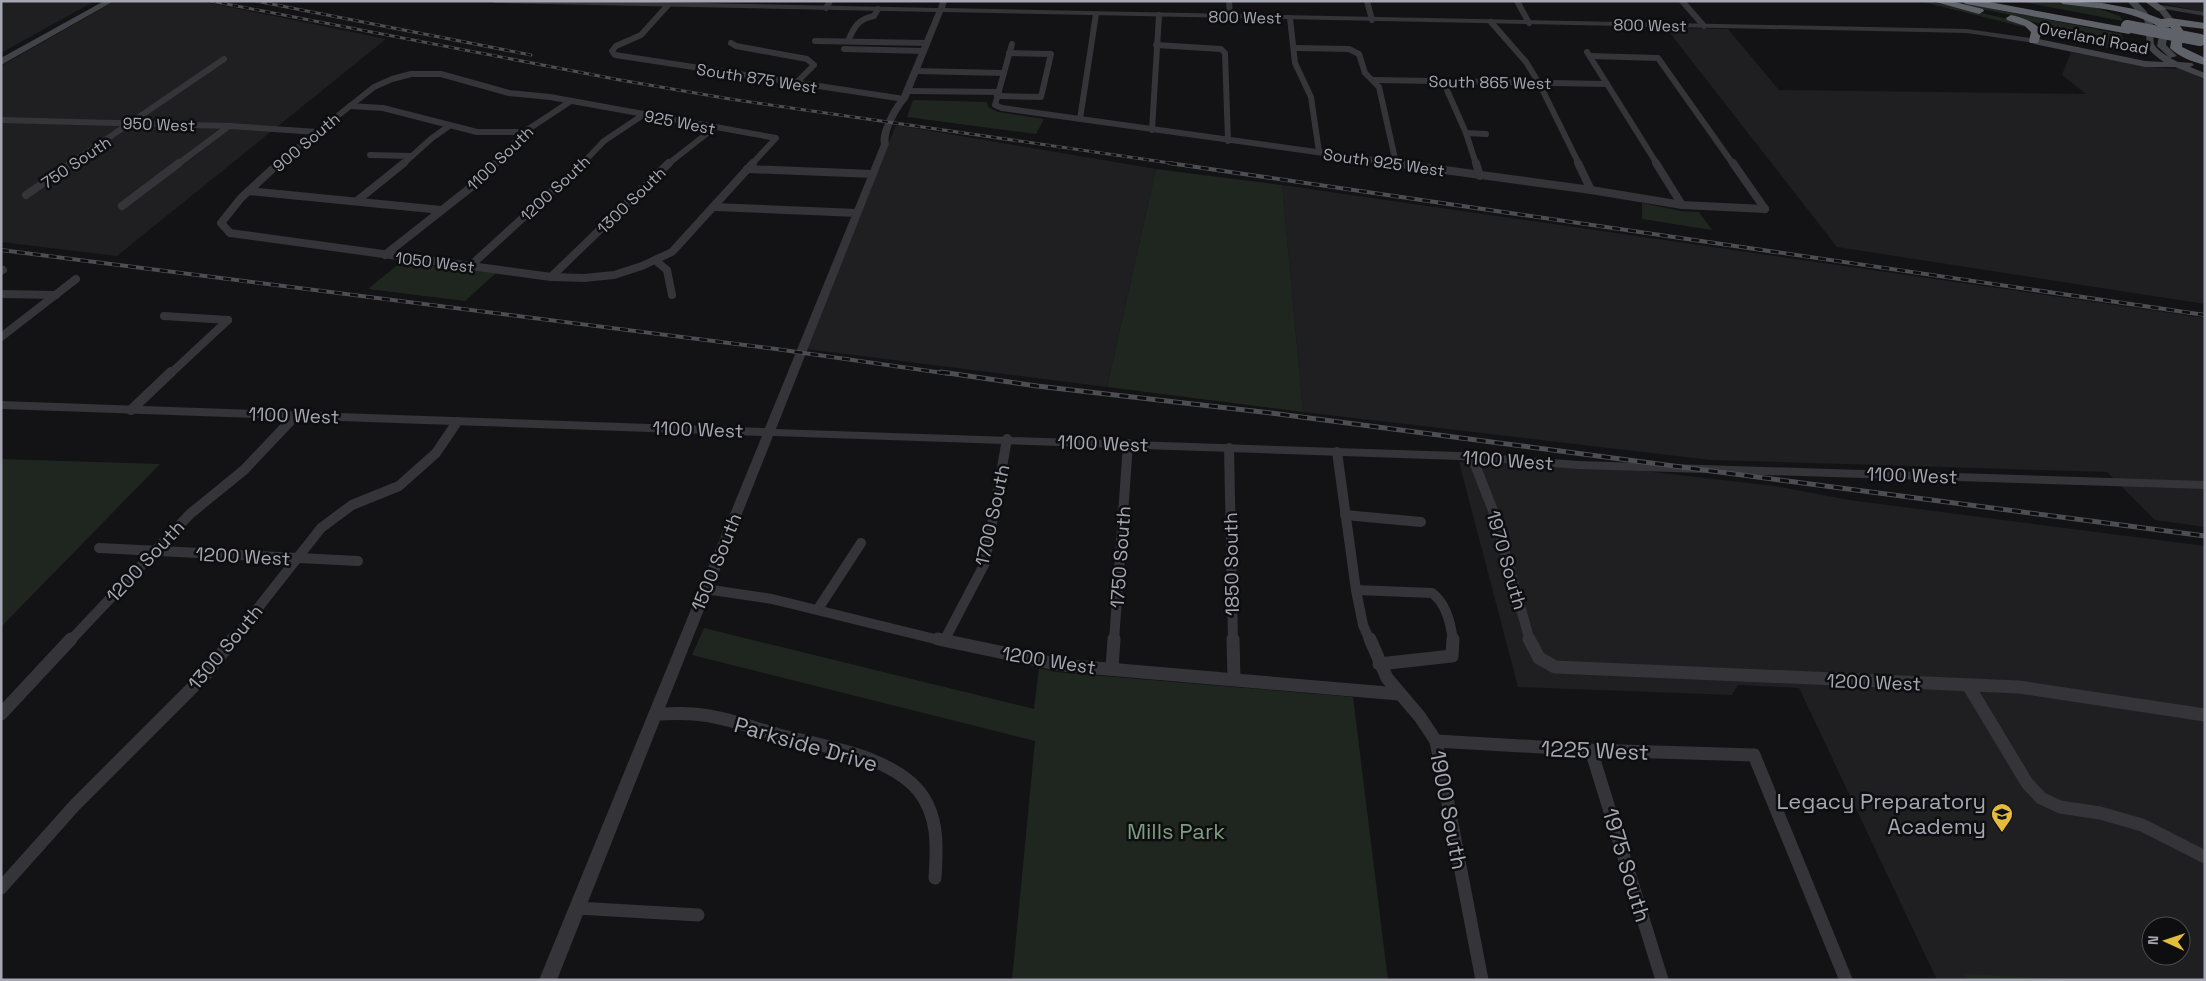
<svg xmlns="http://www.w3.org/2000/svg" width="2206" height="981" font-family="'Space Grotesk',sans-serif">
<rect width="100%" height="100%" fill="#131214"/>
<g fill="#1f1f21" fill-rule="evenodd">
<path d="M 1,1 L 95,1 L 1,53 Z"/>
<path d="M 115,1 L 200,1 L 386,39 L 117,256 L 1,242 L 1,66 Z"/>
<path d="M 2153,1 L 2205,1 L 2205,12 L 2169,5 Z"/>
<path d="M 1666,28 L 1728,29 L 1779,90 L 2086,94 L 2062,75 L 2071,52 L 2147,67 L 2181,69 L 2193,74 L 2205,80 L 2205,304 L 1837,247 Z"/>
<path d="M 896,125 L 1156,169 L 1107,387 L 806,349 Z"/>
<path d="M 1282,185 L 2205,318 L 2205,527 L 2155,520 L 2107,472 L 1710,460 L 1303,412 Z"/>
<path d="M 1459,462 L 1644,471 L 1775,486 L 1849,500 L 2205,546 L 2205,980 L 1937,980 L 1799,688 L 1738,685 L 1732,695 L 1518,687 ZM 2151,926 L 2181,926 L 2181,956 L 2151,956 Z"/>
</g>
<g fill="#1f2620">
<path d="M 1919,1 L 1929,1 L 2012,20 L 2028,28 Z"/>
<path d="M 1942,1 L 1968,4 L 2121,34 L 2126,46 L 2124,49 L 2117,50 L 2064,40 L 2047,26 L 2006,14 Z"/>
<path d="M 2018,1 L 2051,1 L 2097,8 L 2120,16 L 2123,21 Z"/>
<path d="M 913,100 L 987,102 L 988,107 L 998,112 L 1044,119 L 1036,134 L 907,117 Z"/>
<path d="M 1156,169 L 1282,185 L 1303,412 L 1107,387 Z"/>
<path d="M 1642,203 L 1680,211 L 1699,212 L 1712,230 L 1642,219 Z"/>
<path d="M 401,262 L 496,273 L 465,301 L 368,289 Z"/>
<path d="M 1,459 L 160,464 L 1,627 Z"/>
<path d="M 704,628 L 1034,709 L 1039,668 L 1056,672 L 1353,697 L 1388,980 L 1012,980 L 1035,741 L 692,655 Z"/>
<path d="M 1964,974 L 2065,979 L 2066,980 L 1967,980 Z"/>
</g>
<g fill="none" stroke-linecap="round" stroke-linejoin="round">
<g stroke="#343439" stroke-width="6">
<path d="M 1229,1 L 1230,17"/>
<path d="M 1367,1 L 1372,20"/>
<path d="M 1517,1 L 1529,23"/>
<path d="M 1682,1 L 1704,26"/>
<path d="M 668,5 L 641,35 L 616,46 L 612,51 L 615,55 L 904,99"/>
<path d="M 826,8 L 830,1"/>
<path d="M 1290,18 L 1295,63 L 1311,97 L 1319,152"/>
<path d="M 1491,22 L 1526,62 L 1539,83 L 1579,164"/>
<path d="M 815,41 L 927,43"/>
<path d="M 848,41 C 854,27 858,19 874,16 L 878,9"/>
<path d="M 731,43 L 736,46 L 807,59 L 814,65 L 795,84"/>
<path d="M 1012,44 L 995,105 L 1002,108 L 1402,164"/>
<path d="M 1156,45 L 1221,49 L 1225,53 L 1228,141"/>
<path d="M 1295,48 L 1349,49 L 1359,54 L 1365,73 L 1379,87 L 1396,163"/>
<path d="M 844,49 L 924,51"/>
<path d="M 1587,52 L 1657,164"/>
<path d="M 1590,56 L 1658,58 L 1733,164"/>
<path d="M 915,71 L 1004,73"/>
<path d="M 1374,80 L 1607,84"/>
<path d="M 1443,81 L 1466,133 L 1476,164"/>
<path d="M 907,91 L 999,92"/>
<path d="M 997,96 L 1041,97 L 1051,54 L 1009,53"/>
<path d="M 350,106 L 383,108 L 477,132 L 524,132"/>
<path d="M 1080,119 L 1096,14"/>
<path d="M 1,120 L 229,126 L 317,132"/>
<path d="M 1152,130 L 1159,15"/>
<path d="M 1466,133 L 1486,134"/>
<path d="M 370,155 L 412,156"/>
<path d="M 70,164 L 224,59"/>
<path d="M 178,164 L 229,126"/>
<path d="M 277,164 L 374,87 L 392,79 L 411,74 L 441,74 L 509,93 L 550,97 L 776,138 L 752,164"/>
<path d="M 403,164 L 432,138 L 449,126"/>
<path d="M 495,164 L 524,132 L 571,101"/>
<path d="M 582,164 L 604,141 L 643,115"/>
<path d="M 668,164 L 714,128"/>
</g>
<g stroke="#343439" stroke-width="8">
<path d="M 279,163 L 241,198 L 221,223 L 230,233 L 551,277 L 584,278 L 614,275 L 642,266 L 672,252 L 753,163"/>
<path d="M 1393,163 L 1591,190 L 1682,205 L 1765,209"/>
<path d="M 1476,163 L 1480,176"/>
<path d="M 1578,163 L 1591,190"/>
<path d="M 1656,163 L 1682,205"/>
<path d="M 1733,163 L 1765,209"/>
<path d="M 747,169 L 873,174"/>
<path d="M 249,191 L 441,210"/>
<path d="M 26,195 L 72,163"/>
<path d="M 358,200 L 404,163"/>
<path d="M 122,206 L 179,163"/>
<path d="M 715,207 L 857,213"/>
<path d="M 385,255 L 484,177 L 496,163"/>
<path d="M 656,261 L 667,270 L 672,295"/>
<path d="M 469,267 L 583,163"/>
<path d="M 1,271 L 3,270"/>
<path d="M 551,277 L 669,163"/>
<path d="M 1,294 L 56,295"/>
<path d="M 164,316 L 228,320"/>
<path d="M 1,337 L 76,279"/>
<path d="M 170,374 L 228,320"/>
</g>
<g stroke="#343439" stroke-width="10">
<path d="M 131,410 L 171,372"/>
<path d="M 1229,448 L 1233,641"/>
<path d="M 1337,452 L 1356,590 L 1363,625 L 1370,641"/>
<path d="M 1472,457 L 1494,513 L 1530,641"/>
<path d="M 1345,515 L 1421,522"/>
<path d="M 99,548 L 358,561"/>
<path d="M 705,589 L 772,599 L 943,641"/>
<path d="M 1356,590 L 1432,593 C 1446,603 1451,624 1453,641"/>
<path d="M 818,609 L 861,543"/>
<path d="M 70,641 L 190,514 L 244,470 L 296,415"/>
<path d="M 232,641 L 321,528 L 352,505 L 399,486 L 436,453 L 457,422"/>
<path d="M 944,641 L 985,563 L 1007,439"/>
<path d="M 1114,641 L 1128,444"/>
</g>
<g stroke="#343439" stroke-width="13">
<path d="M 938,639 L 1061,665 L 1399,694"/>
<path d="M 1233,639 L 1234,679"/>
<path d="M 1370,639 L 1387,678 L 1420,717 L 1436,741 L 1482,980"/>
<path d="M 1529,639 L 1539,658 L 1555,667 L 2019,687 L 2205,715"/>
<path d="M 1379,664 L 1452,656 L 1453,639"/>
<path d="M 1112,669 L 1114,639"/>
<path d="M 1968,685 L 2027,783 L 2041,798 L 2060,807 L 2100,813 L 2142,825 L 2205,857"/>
<path d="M 1,714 L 71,639"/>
<path d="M 655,714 C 668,714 681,713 693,714 C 722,716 751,727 779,735 C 808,742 839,748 867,758 C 885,765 906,776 918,790 C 939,815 937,848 935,878"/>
<path d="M 1436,741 L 1591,750 L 1754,755 L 1846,980"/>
<path d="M 1591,750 L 1662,980"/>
<path d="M 1,888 L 75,805 L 205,675 L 233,639"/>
<path d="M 577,908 L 698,915"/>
</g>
<g fill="#343439" fill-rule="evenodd">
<path d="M 492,1 L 608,1 L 938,8 L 940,1 L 947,1 L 945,8 L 1967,29 L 2037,39 L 2038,41 L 2034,43 L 1967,33 L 943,12 L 908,99 C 900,108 886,132 889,144 L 776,429 L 1458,452 L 1579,461 L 2205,481 L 2205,489 L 1579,469 L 1458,460 L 773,436 L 557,980 L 539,980 L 762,436 L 1,409 L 1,401 L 765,428 L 881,144 C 878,133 892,106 900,98 L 936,12 L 495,3 Z"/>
<path d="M 2155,4 L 2205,12 L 2205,16 L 2153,7 L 2153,5 Z"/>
</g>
<g fill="#424348" fill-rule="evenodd">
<path d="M 104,1 L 114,1 L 1,65 L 1,58 Z"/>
<path d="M 2127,1 L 2136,1 C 2146,10 2154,18 2154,32 C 2154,35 2153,40 2154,44 C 2156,49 2164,54 2169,57 L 2157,46 L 2161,26 L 2166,20 L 2157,9 L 2164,7 L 2174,20 L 2169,26 L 2166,45 L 2177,56 L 2170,58 L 2178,62 L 2192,63 L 2194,65 L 2190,67 L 2205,73 L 2205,79 L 2175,67 L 2145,67 L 2034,44 L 2030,41 L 2034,38 L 2145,61 L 2164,62 C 2139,45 2150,43 2144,19 Z"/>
</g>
<path fill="#505157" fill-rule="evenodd" d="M 2144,1 L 2155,1 L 2166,9 L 2158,11 Z"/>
<g fill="#606269" fill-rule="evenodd">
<path d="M 1932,1 L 1951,1 L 1983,9 L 1984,11 L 1979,14 Z"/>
<path d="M 1961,1 L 1984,1 L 2129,28 L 2134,31 L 2129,34 L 1966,4 Z"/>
<path d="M 2058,1 L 2102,3 L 2134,9 L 2161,19 L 2170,18 L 2205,23 L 2205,29 L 2180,26 L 2183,30 L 2182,47 L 2205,58 L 2205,65 C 2193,62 2179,57 2170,48 L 2173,30 L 2170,27 L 2161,28 C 2132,10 2096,8 2063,4 Z"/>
<path d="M 2011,15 C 2023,18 2034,21 2042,31 L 2038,43 L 2030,43 L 2029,41 L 2031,32 L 2025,26 L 2007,20 L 2006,18 Z"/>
</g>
<g stroke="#4d4e53" stroke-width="3">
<g id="rail-far2">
<path d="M 211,1 L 620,80 L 730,99 L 1177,164"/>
<path d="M 256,1 L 531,55"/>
</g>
</g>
<g stroke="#4d4e53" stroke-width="4">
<g id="rail-far1">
<path d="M 1169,163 L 2205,315"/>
<path d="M 1,250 L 776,349 L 950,374"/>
</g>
</g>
<g stroke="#4d4e53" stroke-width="5">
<path id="rail" d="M 941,372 L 1037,386 L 1271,413 L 2205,536"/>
</g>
<use href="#rail-far2" stroke="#0e0d0f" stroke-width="2" stroke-dasharray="5.5" stroke-linecap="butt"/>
<use href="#rail-far1" stroke="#0e0d0f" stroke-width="2.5" stroke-dasharray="8" stroke-linecap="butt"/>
<use href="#rail" stroke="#0e0d0f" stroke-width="3" stroke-dasharray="9" stroke-linecap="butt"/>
<path stroke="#606269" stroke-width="12" d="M 2127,26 L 2200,40"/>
</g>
<defs>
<g id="school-pin" transform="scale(1.125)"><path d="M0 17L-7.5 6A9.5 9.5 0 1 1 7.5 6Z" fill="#e3bc3b" stroke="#0e0d0f"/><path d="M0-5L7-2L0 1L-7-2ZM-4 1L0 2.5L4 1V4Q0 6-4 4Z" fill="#111"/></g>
</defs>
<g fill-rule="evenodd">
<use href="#school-pin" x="2002" y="814"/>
</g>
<g text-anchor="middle" stroke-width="5" stroke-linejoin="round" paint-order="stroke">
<g font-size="16" fill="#a5a8b3" stroke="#0e0d0f">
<text transform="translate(1245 17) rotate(1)" y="6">800 West</text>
<text transform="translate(1650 25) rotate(1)" y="6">800 West</text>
<text transform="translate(2094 38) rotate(11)" y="6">Overland Road</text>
<text transform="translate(757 78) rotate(9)" y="6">South 875 West</text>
<text transform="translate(1490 82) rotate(1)" y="6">South 865 West</text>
<text transform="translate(680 122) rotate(11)" y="6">925 West</text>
<text transform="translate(159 124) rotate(2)" y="6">950 West</text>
<text transform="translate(306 142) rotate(-40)" y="6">900 South</text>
<text transform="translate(500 158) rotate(-44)" y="6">1100 South</text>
<text transform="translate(76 162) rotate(-34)" y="6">750 South</text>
<text transform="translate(1384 162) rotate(8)" y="6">South 925 West</text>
<text transform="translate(555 188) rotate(-43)" y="6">1200 South</text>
<text transform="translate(631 200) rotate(-44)" y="6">1300 South</text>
<text transform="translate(435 262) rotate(7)" y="6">1050 West</text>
</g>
<g font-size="19" fill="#a5a8b3" stroke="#0e0d0f">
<text transform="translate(294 415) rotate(2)" y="7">1100 West</text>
<text transform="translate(698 429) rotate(2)" y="7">1100 West</text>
<text transform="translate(1103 443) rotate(2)" y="7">1100 West</text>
<text transform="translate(1508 460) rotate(4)" y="7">1100 West</text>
<text transform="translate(1912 475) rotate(2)" y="7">1100 West</text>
<text transform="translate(992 515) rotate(-78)" y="7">1700 South</text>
<text transform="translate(243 556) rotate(3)" y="7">1200 West</text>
<text transform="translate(1120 557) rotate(-86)" y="7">1750 South</text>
<text transform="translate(1507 560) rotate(74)" y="7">1970 South</text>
<text transform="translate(145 561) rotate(-47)" y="7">1200 South</text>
<text transform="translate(716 562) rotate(-68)" y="7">1500 South</text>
<text transform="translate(1231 564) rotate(-91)" y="7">1850 South</text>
<text transform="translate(225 647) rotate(-50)" y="7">1300 South</text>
<text transform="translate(1049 660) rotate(9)" y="7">1200 West</text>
<text transform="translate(1874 682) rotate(2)" y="7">1200 West</text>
</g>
<g font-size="22" fill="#a5a8b3" stroke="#0e0d0f">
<text transform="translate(806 744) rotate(16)" y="8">Parkside Drive</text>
<text transform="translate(1595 750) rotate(2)" y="8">1225 West</text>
<text transform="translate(1449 810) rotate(79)" y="8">1900 South</text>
<text transform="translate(1627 865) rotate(73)" y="8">1975 South</text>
</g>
<g font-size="22" fill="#a5a8b3" stroke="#0e0d0f" text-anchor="end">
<text x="1986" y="809">Legacy Preparatory<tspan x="1986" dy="25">Academy</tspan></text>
</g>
<g font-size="22" fill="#7d9d82" stroke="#0e0d0f">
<text x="1176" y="839">Mills Park</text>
</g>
</g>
<rect width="2206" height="981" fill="none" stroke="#a5a8b3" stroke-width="5"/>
<g transform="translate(2166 941) rotate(273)"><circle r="24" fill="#0e0d0f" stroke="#4a4b51"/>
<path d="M0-4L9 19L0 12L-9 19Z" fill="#e3bc3b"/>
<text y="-8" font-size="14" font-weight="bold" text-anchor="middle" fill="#a5a8b3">N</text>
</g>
</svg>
